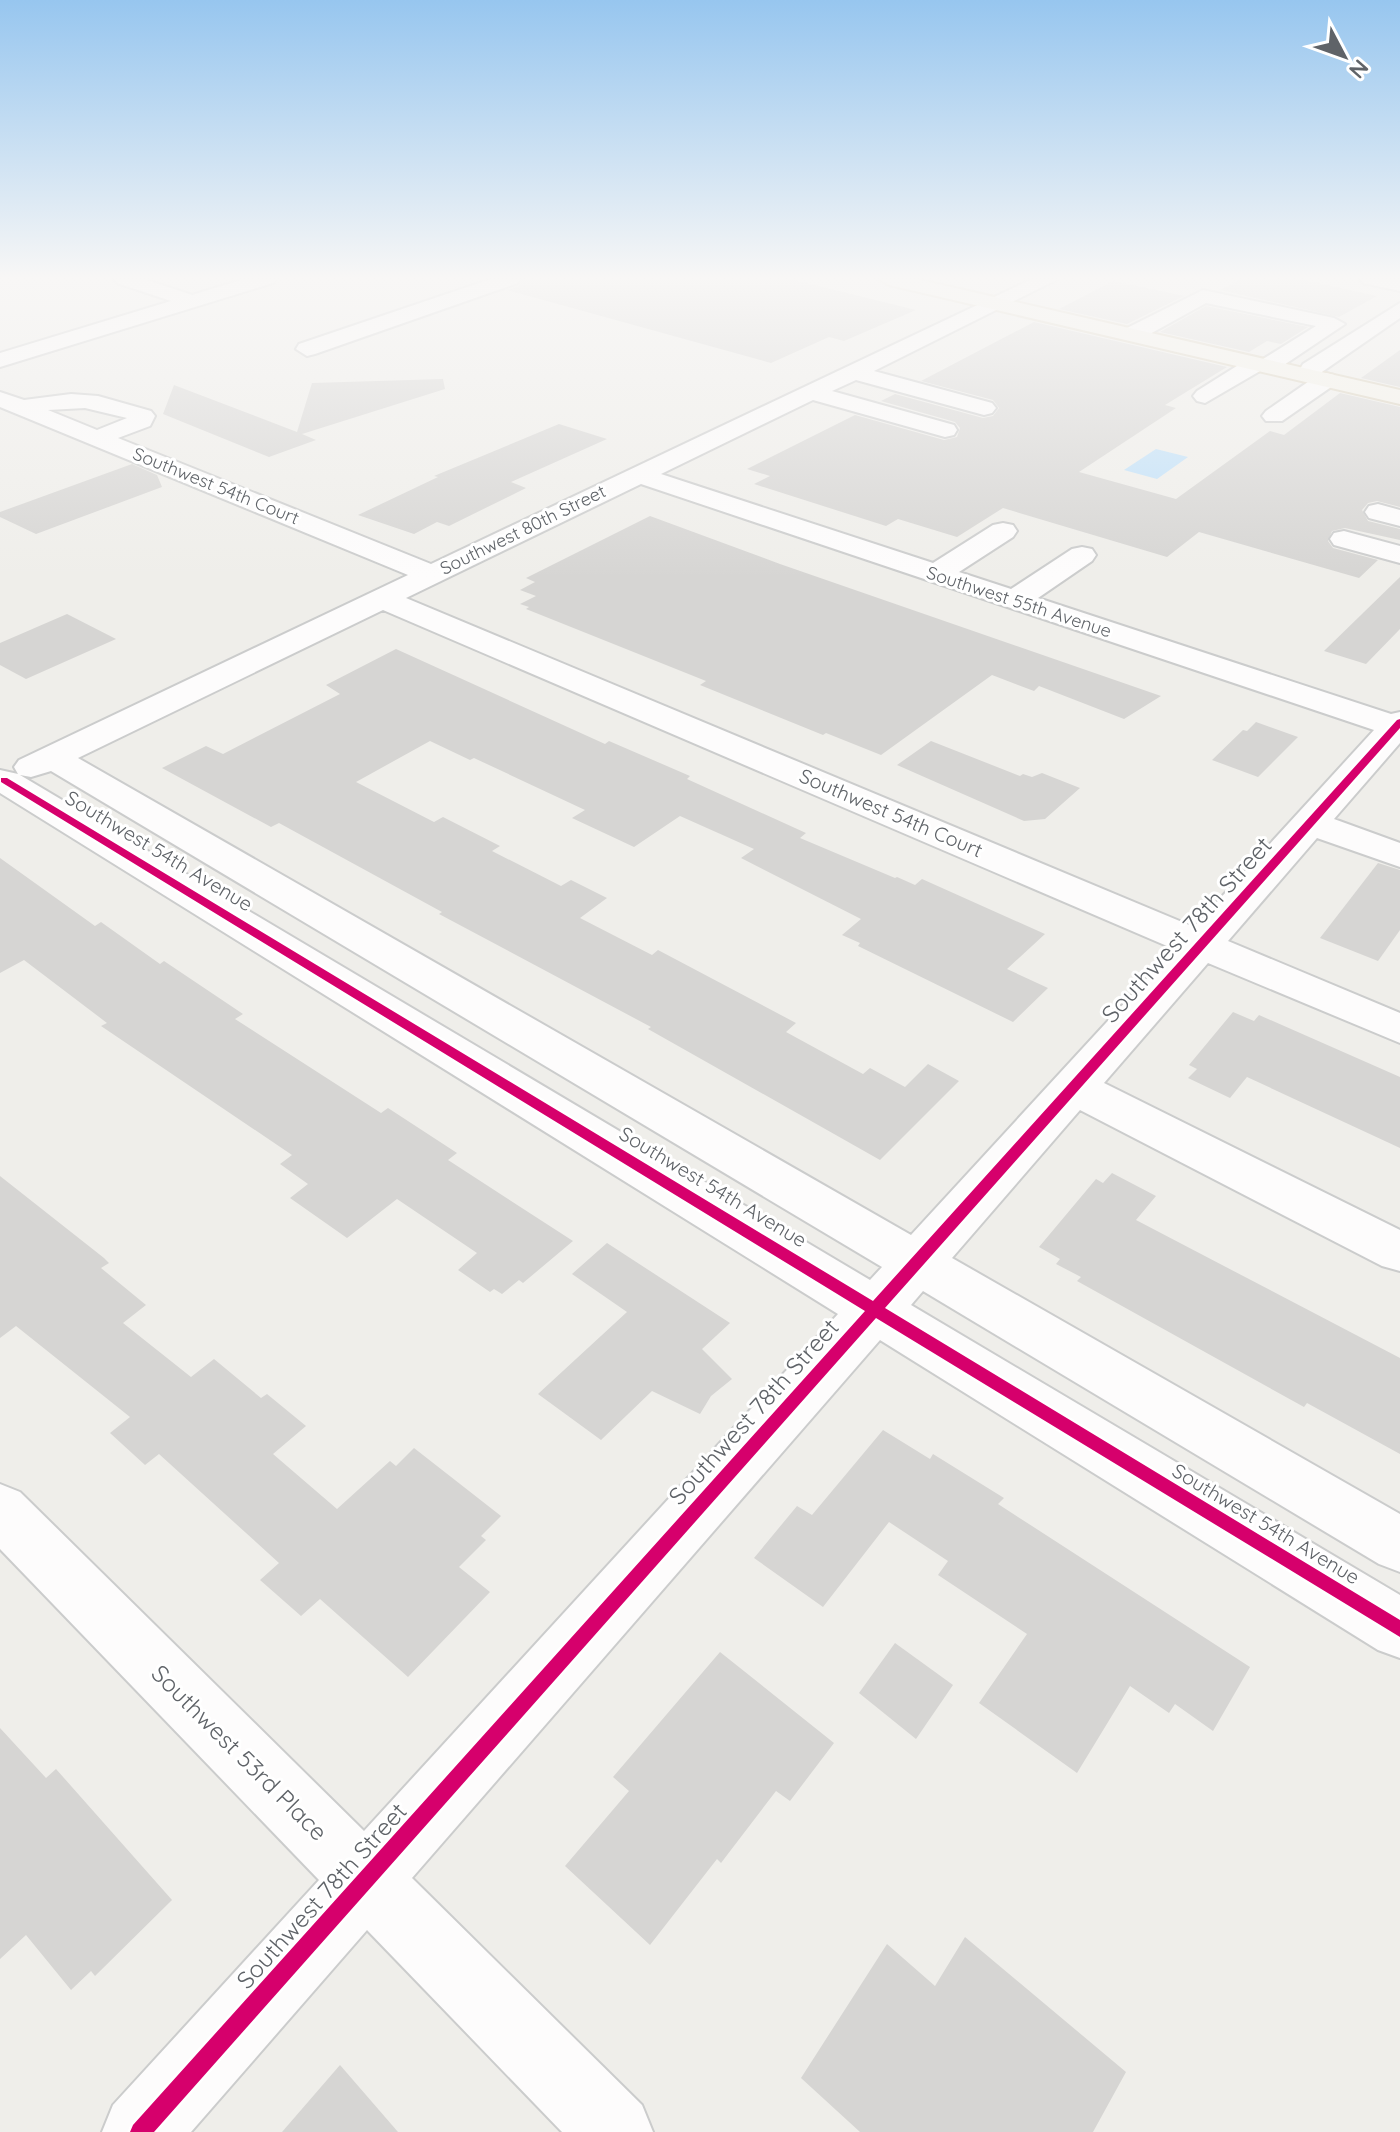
<svg xmlns="http://www.w3.org/2000/svg" width="1400" height="2132" font-family="Quicksand,sans-serif">
<rect width="100%" height="100%" fill="#efeeea"/>
<path fill="#bfe0f9" d="M 1156,449 L 1188,457 L 1157,479 L 1124,470 Z"/>
<g fill="#d6d5d3">
<path d="M 524,279 L 790,279 L 916,310 L 844,341 L 829,337 L 771,363 L 507,290 L 519,286 Z"/>
<path d="M 1241,279 L 1299,279 L 1377,296 L 1339,317 L 1220,290 Z"/>
<path d="M 1113,281 L 1184,296 L 1127,324 L 1059,309 Z"/>
<path d="M 1206,306 L 1308,327 L 1281,344 L 1267,341 L 1249,352 L 1160,332 Z"/>
<path d="M 1034,322 L 1227,367 L 1165,405 L 1176,408 L 1079,472 L 1176,499 L 1270,431 L 1284,435 L 1340,393 L 1400,407 L 1400,507 L 1377,501 L 1368,503 L 1362,510 L 1368,521 L 1400,529 L 1400,540 L 1345,528 L 1332,531 L 1328,541 L 1333,548 L 1378,560 L 1359,578 L 1199,532 L 1167,557 L 1003,508 L 957,537 L 898,519 L 886,526 L 754,484 L 770,476 L 747,469 L 855,415 L 944,440 L 957,437 L 960,428 L 955,422 L 881,401 L 895,394 L 983,418 L 993,416 L 999,408 L 993,400 L 921,381 Z"/>
<path d="M 1400,350 L 1400,387 L 1361,378 Z"/>
<path d="M 443,379 L 445,389 L 302,434 L 316,440 L 269,457 L 163,414 L 174,385 L 297,432 L 312,383 Z"/>
<path d="M 559,424 L 607,439 L 511,482 L 526,488 L 449,526 L 437,522 L 414,534 L 358,515 L 438,477 L 434,476 Z"/>
<path d="M 132,464 L 157,475 L 162,487 L 36,534 L 0,517 L 0,512 Z"/>
<path d="M 650,516 L 780,564 L 1161,696 L 1124,719 L 1039,686 L 1034,691 L 992,675 L 881,755 L 826,733 L 823,735 L 700,685 L 706,681 L 526,609 L 529,607 L 520,604 L 536,596 L 520,590 L 535,582 L 526,578 Z"/>
<path d="M 1400,577 L 1400,629 L 1366,664 L 1324,651 Z"/>
<path d="M 67,614 L 116,639 L 26,679 L 0,665 L 0,643 Z"/>
<path d="M 396,649 L 605,744 L 609,741 L 690,776 L 687,779 L 806,833 L 800,838 L 895,878 L 897,877 L 915,885 L 922,879 L 1045,934 L 1007,969 L 1048,988 L 1013,1022 L 858,946 L 860,943 L 842,935 L 861,919 L 741,858 L 754,849 L 680,816 L 634,847 L 572,818 L 585,810 L 474,758 L 470,760 L 430,741 L 356,782 L 434,822 L 443,817 L 500,846 L 492,851 L 561,886 L 571,880 L 607,898 L 580,918 L 652,955 L 658,950 L 796,1023 L 786,1032 L 863,1074 L 870,1068 L 905,1087 L 928,1064 L 959,1081 L 880,1160 L 648,1029 L 651,1027 L 439,914 L 442,912 L 279,823 L 271,827 L 162,768 L 206,746 L 223,754 L 340,694 L 326,685 Z"/>
<path d="M 1256,722 L 1298,737 L 1258,777 L 1212,760 L 1243,730 L 1247,731 Z"/>
<path d="M 931,741 L 1020,776 L 1023,774 L 1032,777 L 1042,773 L 1080,788 L 1045,819 L 1024,821 L 897,765 Z"/>
<path d="M 0,858 L 95,926 L 101,922 L 160,964 L 164,961 L 243,1014 L 235,1019 L 381,1113 L 388,1108 L 457,1153 L 448,1160 L 573,1241 L 523,1283 L 519,1280 L 502,1294 L 494,1289 L 490,1292 L 458,1270 L 477,1253 L 397,1199 L 347,1238 L 290,1198 L 308,1184 L 280,1164 L 292,1155 L 101,1026 L 107,1023 L 24,960 L 0,973 Z"/>
<path d="M 1378,863 L 1400,870 L 1400,930 L 1378,961 L 1320,938 Z"/>
<path d="M 1233,1012 L 1254,1021 L 1259,1015 L 1400,1077 L 1400,1148 L 1247,1077 L 1230,1098 L 1188,1078 L 1197,1069 L 1189,1065 Z"/>
<path d="M 1112,1173 L 1156,1196 L 1136,1220 L 1400,1358 L 1400,1454 L 1307,1403 L 1304,1407 L 1077,1281 L 1081,1277 L 1056,1264 L 1060,1259 L 1039,1247 L 1096,1179 L 1103,1183 Z"/>
<path d="M 0,1176 L 104,1258 L 109,1263 L 101,1268 L 146,1305 L 123,1323 L 191,1377 L 214,1359 L 261,1398 L 267,1394 L 306,1426 L 273,1454 L 337,1509 L 390,1461 L 396,1466 L 414,1448 L 501,1516 L 481,1536 L 486,1540 L 459,1567 L 490,1592 L 408,1677 L 320,1599 L 301,1616 L 260,1580 L 279,1563 L 159,1454 L 145,1465 L 110,1433 L 130,1417 L 16,1326 L 0,1338 Z"/>
<path d="M 607,1243 L 730,1323 L 702,1349 L 732,1379 L 711,1396 L 700,1414 L 652,1391 L 601,1440 L 538,1394 L 627,1312 L 572,1274 Z"/>
<path d="M 883,1430 L 930,1459 L 933,1454 L 1004,1498 L 998,1504 L 1250,1667 L 1213,1731 L 1175,1704 L 1169,1713 L 1130,1686 L 1077,1773 L 979,1703 L 1027,1634 L 938,1575 L 948,1561 L 889,1522 L 823,1607 L 754,1558 L 797,1506 L 812,1515 Z"/>
<path d="M 895,1643 L 953,1685 L 916,1739 L 859,1693 Z"/>
<path d="M 720,1652 L 834,1743 L 790,1801 L 776,1791 L 721,1863 L 717,1859 L 650,1945 L 565,1866 L 629,1791 L 613,1777 Z"/>
<path d="M 0,1728 L 46,1778 L 56,1769 L 172,1900 L 95,1976 L 91,1971 L 71,1990 L 26,1935 L 0,1959 Z"/>
<path d="M 965,1937 L 1126,2072 L 1093,2132 L 860,2132 L 801,2078 L 887,1944 L 935,1986 Z"/>
<path d="M 340,2065 L 398,2132 L 282,2132 Z"/>
</g>
<g fill="none" stroke-linecap="round" stroke-linejoin="round">
<g stroke="#cbcccc" stroke-width="4">
<g id="minor">
<path d="M 114,279 L 144,279 L 192,295 L 244,279 L 276,279 L 273,283 L 0,367 L 0,353 L 171,301 L 117,283 Z"/>
<path d="M 491,279 L 521,279 L 518,283 L 315,354 L 307,356 L 296,349 L 299,344 Z"/>
<path d="M 1032,279 L 1058,279 L 874,371 L 992,403 L 996,408 L 992,413 L 984,415 L 856,380 L 832,391 L 954,425 L 957,430 L 954,435 L 945,437 L 813,400 L 661,474 L 933,563 L 993,525 L 1003,523 L 1013,525 L 1017,531 L 1013,537 L 959,572 L 1011,589 L 1072,549 L 1082,547 L 1092,549 L 1096,555 L 1092,561 L 1038,598 L 1391,714 L 1400,712 L 1400,743 L 1334,819 L 1400,843 L 1400,867 L 1317,838 L 1228,941 L 1400,1013 L 1400,1043 L 1208,963 L 1104,1083 L 1400,1230 L 1400,1271 L 1382,1266 L 1080,1110 L 952,1258 L 1400,1514 L 1400,1572 L 1379,1564 L 923,1291 L 911,1305 L 1400,1595 L 1400,1658 L 1378,1650 L 880,1340 L 412,1878 L 642,2105 L 653,2132 L 562,2132 L 367,1930 L 191,2132 L 102,2132 L 113,2105 L 319,1880 L 0,1549 L 0,1484 L 20,1492 L 364,1831 L 838,1314 L 0,793 L 0,770 L 18,774 L 14,767 L 19,760 L 408,575 L 0,407 L 0,392 L 24,400 L 71,394 L 98,396 L 151,411 L 155,416 L 150,426 L 118,438 L 431,564 ZM 85,408 L 127,418 L 97,430 L 48,410 ZM 641,484 L 1374,730 L 1194,927 L 406,598 ZM 383,610 L 1174,949 L 911,1235 L 78,758 ZM 51,771 L 882,1267 L 870,1280 L 20,775 L 31,777 Z"/>
<path d="M 1360,279 L 1400,279 L 1400,291 L 1363,283 Z"/>
<path d="M 1203,290 L 1334,318 L 1345,324 L 1275,371 L 1260,371 L 1205,403 L 1197,401 L 1193,396 L 1197,391 L 1248,359 L 1263,359 L 1316,326 L 1206,303 L 1139,340 L 1131,341 L 1120,335 L 1123,330 Z"/>
<path d="M 1400,303 L 1400,318 L 1319,374 L 1303,374 L 1300,369 L 1303,364 Z"/>
<path d="M 1326,373 L 1334,375 L 1337,380 L 1334,385 L 1282,421 L 1266,421 L 1262,416 L 1266,411 L 1318,375 Z"/>
<path d="M 1378,504 L 1400,510 L 1400,526 L 1369,518 L 1365,512 L 1369,506 Z"/>
<path d="M 1344,531 L 1400,546 L 1400,563 L 1334,545 L 1330,539 L 1334,533 Z"/>
</g>
</g>
<g stroke="#d7ceb8" stroke-width="4">
<path id="major" d="M 879,279 L 916,279 L 1400,390 L 1400,404 L 889,285 Z"/>
</g>
<use href="#minor" fill="#fdfcfc" fill-rule="evenodd"/>
<use href="#major" fill="#f4f2e9" fill-rule="evenodd"/>
<g stroke="#fff" stroke-width="5">
<path id="cycleway" d="M 1400,719 L 1400,728 L 885,1308 L 1400,1620 L 1400,1637 L 876,1318 L 154,2132 L 130,2132 L 133,2125 L 865,1311 L 1,782 L 1,778 L 7,778 L 873,1301 L 1397,720 Z"/>
</g>
<use href="#cycleway" fill="#d6006c" fill-rule="evenodd"/>
</g>
<linearGradient id="sky" x2="0" y2="1"><stop stop-color="#97c6ef"/><stop offset="0.48" stop-color="#f8f7f6"/><stop offset="1" stop-color="#f8f7f6" stop-opacity="0"/></linearGradient>
<rect width="1400" height="578" fill="url(#sky)"/>
<g text-anchor="middle" stroke-width="6" stroke-linejoin="round" paint-order="stroke">
<g font-size="18" fill="#5f6368" stroke="#fff">
<text transform="translate(216 486) rotate(22)" y="6">Southwest 54th Court</text>
<text transform="translate(523 530) rotate(-26)" y="6">Southwest 80th Street</text>
<text transform="translate(1019 602) rotate(18)" y="6">Southwest 55th Avenue</text>
</g>
<g font-size="20" fill="#5f6368" stroke="#fff">
<text transform="translate(891 813) rotate(23)" y="7">Southwest 54th Court</text>
<text transform="translate(159 851) rotate(31)" y="7">Southwest 54th Avenue</text>
<text transform="translate(713 1187) rotate(31)" y="7">Southwest 54th Avenue</text>
<text transform="translate(1266 1524) rotate(31)" y="7">Southwest 54th Avenue</text>
</g>
<g font-size="24" fill="#5f6368" stroke="#fff">
<text transform="translate(1187 930) rotate(-48)" y="8">Southwest 78th Street</text>
<text transform="translate(754 1412) rotate(-48)" y="8">Southwest 78th Street</text>
<text transform="translate(239 1753) rotate(45)" y="8">Southwest 53rd Place</text>
<text transform="translate(322 1896) rotate(-48)" y="8">Southwest 78th Street</text>
</g>
</g>
<g transform="translate(1344 56) rotate(131)" stroke="#ffffff" stroke-width="6" paint-order="stroke">
<path d="M0-6L14 30L0 20L-14 30Z" fill="#5f6368"/>
<text y="-12" font-size="22" font-weight="bold" text-anchor="middle" fill="#5f6368">N</text>
</g>
</svg>
